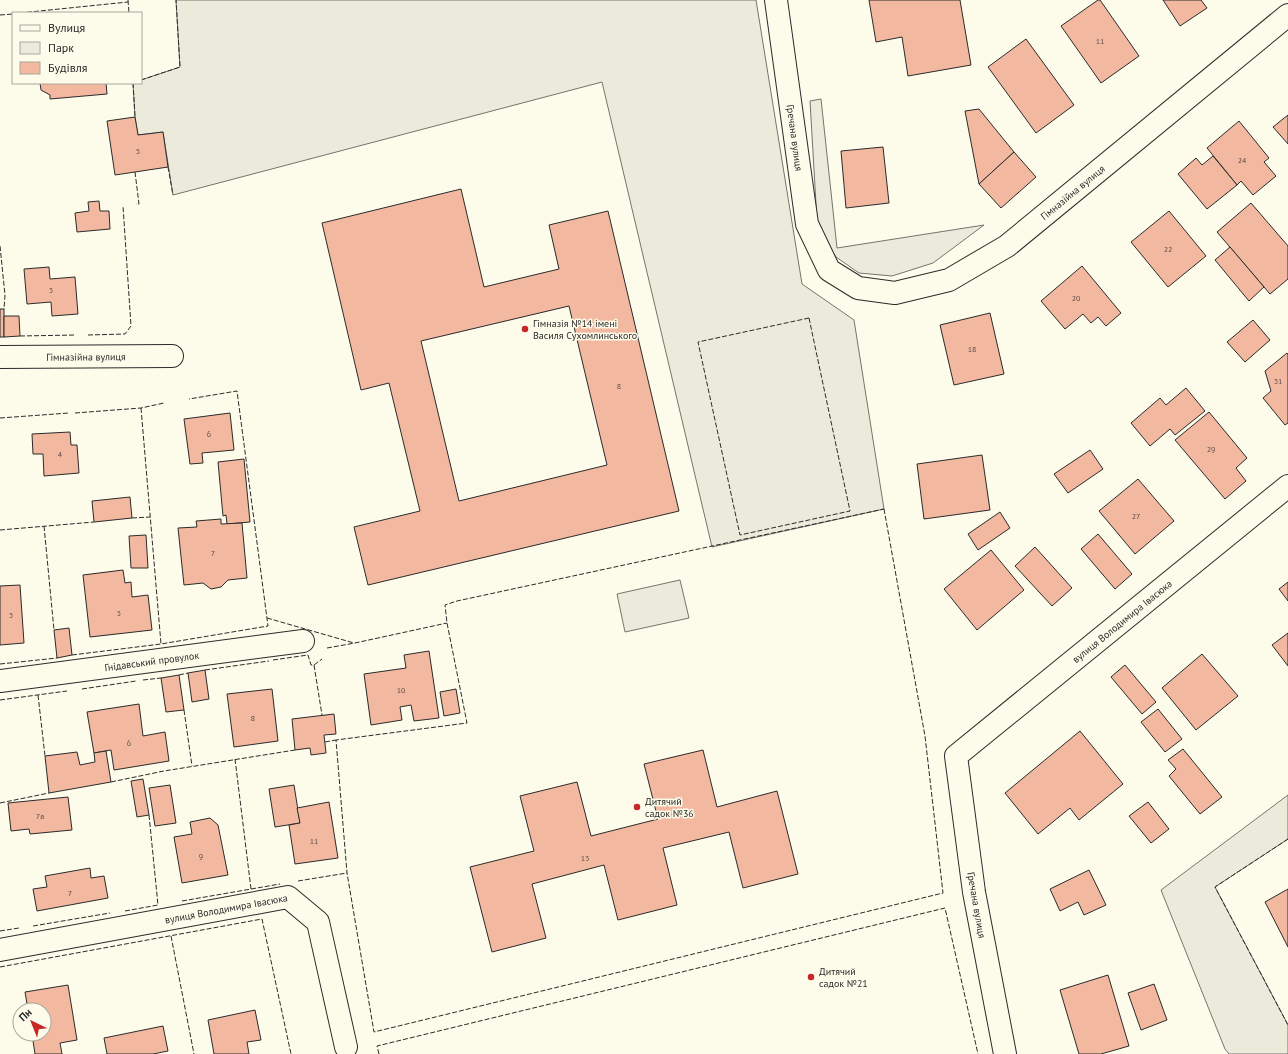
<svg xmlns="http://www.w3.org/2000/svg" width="1288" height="1054" font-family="'PT Sans',sans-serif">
<rect width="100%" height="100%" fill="#fdfbea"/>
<g fill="#ecebdb" stroke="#74746e">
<path d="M 176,0 L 756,0 L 802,284 L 854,320 L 884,509 L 712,547 L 602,82 L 173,195 L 163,132 L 138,135 L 135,117 L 133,83 L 141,83 L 141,80 L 180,67 Z"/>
<path d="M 821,99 L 837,248 L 984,225 L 933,263 L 892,276 L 859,273 L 836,257 L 826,242 L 817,221 L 810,101 Z"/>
<path d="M 680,580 L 689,618 L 625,632 L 617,594 Z"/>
<path d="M 1288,795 L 1288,839 L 1215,887 L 1288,1025 L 1288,1054 L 1229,1054 L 1225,1049 L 1161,890 Z"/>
</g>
<g fill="#f2b8a0" stroke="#2b2b2b" fill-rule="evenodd">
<path d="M 869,0 L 960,0 L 971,65 L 908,76 L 902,37 L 876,42 Z"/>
<path d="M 1098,0 L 1100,0 L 1139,56 L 1101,83 L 1061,26 Z"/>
<path d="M 1163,0 L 1201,0 L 1207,8 L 1180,26 Z"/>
<path d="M 1026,39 L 1074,105 L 1036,133 L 988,67 Z"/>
<path d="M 40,83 L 106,83 L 107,94 L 50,99 L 50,95 L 41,90 Z"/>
<path d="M 979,109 L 1014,152 L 979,184 L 965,111 Z"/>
<path d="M 1288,115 L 1288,144 L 1273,127 Z"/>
<path d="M 135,117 L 138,135 L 163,132 L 168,167 L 115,175 L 107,121 Z"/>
<path d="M 1239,121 L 1269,158 L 1264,162 L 1276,176 L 1253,195 L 1241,181 L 1237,185 L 1207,148 Z"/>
<path d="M 883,147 L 889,203 L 846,208 L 841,151 Z"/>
<path d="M 1014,152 L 1036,177 L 1001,208 L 979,184 Z"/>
<path d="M 1213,156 L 1237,185 L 1207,209 L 1178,174 L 1196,158 L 1202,165 Z"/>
<path d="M 461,189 L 484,287 L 559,269 L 549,225 L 608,211 L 679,511 L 368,585 L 354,527 L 420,511 L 389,383 L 361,390 L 322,223 ZM 569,306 L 607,465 L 459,501 L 421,341 Z"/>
<path d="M 99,201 L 100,211 L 109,211 L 110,229 L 77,232 L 75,213 L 89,211 L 88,202 Z"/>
<path d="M 1251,203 L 1288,246 L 1288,279 L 1270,294 L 1217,232 Z"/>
<path d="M 1169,211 L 1206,256 L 1168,287 L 1131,242 Z"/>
<path d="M 1230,247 L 1264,287 L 1249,301 L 1215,260 Z"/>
<path d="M 1082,266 L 1121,313 L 1106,326 L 1098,317 L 1091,323 L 1083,314 L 1065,329 L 1041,301 Z"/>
<path d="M 49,267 L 50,279 L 75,277 L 78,314 L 52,316 L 51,302 L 27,304 L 24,269 Z"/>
<rect x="0" y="309" width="4" height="28"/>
<path d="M 990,313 L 1004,374 L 954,385 L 940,325 Z"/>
<path d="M 4,316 L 19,316 L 20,336 L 4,337 Z"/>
<path d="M 1253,320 L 1270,340 L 1245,362 L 1227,342 Z"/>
<path d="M 1287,353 L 1288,355 L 1288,423 L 1285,425 L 1263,398 L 1271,391 L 1265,371 Z"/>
<path d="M 1186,388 L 1205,411 L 1175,435 L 1170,429 L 1150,446 L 1131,423 L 1160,398 L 1166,405 Z"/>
<path d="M 1209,412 L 1247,458 L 1236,468 L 1246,481 L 1225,499 L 1175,440 Z"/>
<path d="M 230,413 L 234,450 L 202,453 L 203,463 L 190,464 L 184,419 Z"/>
<path d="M 70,432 L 71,445 L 77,445 L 79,473 L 44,476 L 43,454 L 33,454 L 32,434 Z"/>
<path d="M 1090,450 L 1103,469 L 1068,493 L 1054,474 Z"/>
<path d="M 982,455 L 990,510 L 924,519 L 917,464 Z"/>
<path d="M 244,459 L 250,522 L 227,524 L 226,515 L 223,516 L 218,462 Z"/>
<path d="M 1138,479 L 1174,521 L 1135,554 L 1099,511 Z"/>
<path d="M 130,497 L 132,518 L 94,522 L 92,501 Z"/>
<path d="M 1000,512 L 1010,528 L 978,550 L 968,534 Z"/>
<path d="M 221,519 L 221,524 L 242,523 L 247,578 L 228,580 L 221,587 L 211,589 L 203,583 L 184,585 L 178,528 L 197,527 L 196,521 Z"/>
<path d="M 1098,534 L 1132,574 L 1115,589 L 1081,549 Z"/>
<path d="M 146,535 L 148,568 L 131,568 L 129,536 Z"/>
<path d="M 1035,547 L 1072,588 L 1052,606 L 1015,566 Z"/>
<path d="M 991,550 L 1024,590 L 977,630 L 944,589 Z"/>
<path d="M 123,570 L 125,583 L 131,582 L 132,597 L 148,595 L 152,630 L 90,637 L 83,575 Z"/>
<path d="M 1288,582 L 1288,601 L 1279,589 Z"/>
<path d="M 20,585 L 24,643 L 0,645 L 0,586 Z"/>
<path d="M 69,628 L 72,655 L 57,658 L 54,630 Z"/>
<path d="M 1288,633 L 1288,666 L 1272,645 Z"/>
<path d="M 429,651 L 439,718 L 414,721 L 411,705 L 400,707 L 402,720 L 371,725 L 364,674 L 406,668 L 404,655 Z"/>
<path d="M 1202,654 L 1238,696 L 1196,730 L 1162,688 Z"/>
<path d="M 1125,665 L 1156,702 L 1142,714 L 1111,677 Z"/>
<path d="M 205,670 L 209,699 L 192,702 L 188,673 Z"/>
<path d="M 179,675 L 184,710 L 166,712 L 161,678 Z"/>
<path d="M 272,689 L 278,741 L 234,747 L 227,694 Z"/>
<path d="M 456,689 L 460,713 L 444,716 L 440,692 Z"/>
<path d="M 139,704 L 143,736 L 165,732 L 169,761 L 114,770 L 111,750 L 94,753 L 87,712 Z"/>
<path d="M 1158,709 L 1182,739 L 1165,752 L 1141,722 Z"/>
<path d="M 334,714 L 336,734 L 324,735 L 326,753 L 311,755 L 310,748 L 295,750 L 292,719 Z"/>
<path d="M 1080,731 L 1123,784 L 1079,820 L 1070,808 L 1038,834 L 1005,793 Z"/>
<path d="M 1183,749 L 1222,797 L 1200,814 L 1169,776 L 1176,769 L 1168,760 Z"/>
<path d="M 703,750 L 717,807 L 777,791 L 798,874 L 743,888 L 729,832 L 663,848 L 677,905 L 618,920 L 604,865 L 532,884 L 546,938 L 492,952 L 470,867 L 534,851 L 520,796 L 577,782 L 591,836 L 658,819 L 644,764 Z"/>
<path d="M 106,751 L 111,782 L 49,793 L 45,756 L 77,752 L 80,765 L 95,762 L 94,753 Z"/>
<path d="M 143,779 L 149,815 L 137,817 L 131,781 Z"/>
<path d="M 170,785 L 176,823 L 155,826 L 149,788 Z"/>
<path d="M 294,785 L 300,823 L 275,827 L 269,789 Z"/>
<path d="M 68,797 L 72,830 L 30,834 L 29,829 L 11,831 L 8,803 Z"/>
<path d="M 329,802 L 338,858 L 295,864 L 289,825 L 300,823 L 297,808 Z"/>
<path d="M 1148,802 L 1169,829 L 1151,843 L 1129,816 Z"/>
<path d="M 210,818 L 218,825 L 228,875 L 182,883 L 174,837 L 192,834 L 190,822 Z"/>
<path d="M 90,868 L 91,878 L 104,876 L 108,898 L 37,911 L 33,889 L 47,887 L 45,876 Z"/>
<path d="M 1089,870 L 1106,905 L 1084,915 L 1078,902 L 1060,911 L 1050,889 Z"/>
<path d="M 1288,889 L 1288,947 L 1265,902 Z"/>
<path d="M 1108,975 L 1129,1046 L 1101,1054 L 1079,1054 L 1060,990 Z"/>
<path d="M 1154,984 L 1167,1020 L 1141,1030 L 1128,993 Z"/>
<path d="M 68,985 L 77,1040 L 60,1043 L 62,1054 L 35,1054 L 32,1034 L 44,1034 L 44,1010 L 28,1010 L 25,992 Z"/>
<path d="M 255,1010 L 261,1040 L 247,1042 L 249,1054 L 214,1054 L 208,1020 Z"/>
<path d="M 163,1026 L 168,1051 L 153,1054 L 107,1054 L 104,1038 Z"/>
</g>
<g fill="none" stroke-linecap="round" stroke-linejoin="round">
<g stroke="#2b2b2b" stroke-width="24">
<g id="minor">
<path id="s1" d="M 776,0 L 807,224 L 829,270 L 858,288 L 895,293 L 949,280 L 1007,246 L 1288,15"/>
<path id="s2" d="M 0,357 L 172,356"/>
<path id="s3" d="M 0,681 L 303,641"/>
<path id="s4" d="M 0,950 L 288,897 L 318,922 L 346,1047"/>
<path id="s5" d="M 1005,1054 L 974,892 L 956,756 L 1288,486"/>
</g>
</g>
<use href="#minor" stroke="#fdfbea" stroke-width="22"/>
<g stroke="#2b2b2b" stroke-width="1" stroke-dasharray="5 2" stroke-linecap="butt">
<path d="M 128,0 L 129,13"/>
<path d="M 20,13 L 128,2"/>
<path d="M 0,15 L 13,14"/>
<path d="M 141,80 L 180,67 L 176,0"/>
<path d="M 133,83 L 135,117"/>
<path d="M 168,167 L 173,195"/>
<path d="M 135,172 L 139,204 L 136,204"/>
<path d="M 0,246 L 5,295 L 4,309"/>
<path d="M 809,318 L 850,511 L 740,535 L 698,342 Z"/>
<path d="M 88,335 L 125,334 L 131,326 L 123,206"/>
<path d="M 20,336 L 76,335"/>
<path d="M 141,408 L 161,644"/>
<path d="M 75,413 L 141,408 L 164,403"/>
<path d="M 0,418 L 69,413"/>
<path d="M 884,509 L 925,736 L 943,893 L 374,1032 L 347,873 L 336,740 L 467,723 L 447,623 L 445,605 L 457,601 Z"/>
<path d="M 132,518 L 150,517"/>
<path d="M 44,526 L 54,630"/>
<path d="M 0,530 L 94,522"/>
<path d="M 267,618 L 354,643"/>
<path d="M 327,648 L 355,643 L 447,623"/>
<path d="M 72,655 L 161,644 L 268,626 L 237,391 L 189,399"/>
<path d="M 273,660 L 308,655 L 311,665 L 314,665 L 322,659"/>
<path d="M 0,664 L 57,658"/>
<path d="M 314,665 L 322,715"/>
<path d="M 205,670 L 269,661"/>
<path d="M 179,675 L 188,673"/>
<path d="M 143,680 L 161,678"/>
<path d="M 82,689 L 136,681"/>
<path d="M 38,695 L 45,756"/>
<path d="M 0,700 L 67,691"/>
<path d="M 184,710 L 192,766"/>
<path d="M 325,742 L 336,740"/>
<path d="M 235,759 L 251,889"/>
<path d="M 111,782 L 164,771 L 295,750"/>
<path d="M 0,803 L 49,793"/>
<path d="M 1288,839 L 1215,887 L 1288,1025"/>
<path d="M 298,881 L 347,873"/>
<path d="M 182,901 L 280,884"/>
<path d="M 125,911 L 158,905 L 149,815"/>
<path d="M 33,926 L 110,913"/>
<path d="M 0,931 L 19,928"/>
<path d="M 171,936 L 194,1054"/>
<path d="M 0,967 L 262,919 L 291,1054"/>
<path d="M 379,1054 L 377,1046 L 945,908 L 978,1054"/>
</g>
</g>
<g fill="#c62828" stroke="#fdfbea" stroke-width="1.5">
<circle cx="525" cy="329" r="4"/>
<circle cx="637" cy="807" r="4"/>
<circle cx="811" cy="977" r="4"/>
</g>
<g text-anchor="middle" stroke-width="3" stroke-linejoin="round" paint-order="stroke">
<g font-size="8" fill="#5d4e48">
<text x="1100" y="44">11</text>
<text x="138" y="154">5</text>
<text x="1242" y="163">24</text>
<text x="1168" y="252">22</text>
<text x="51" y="293">3</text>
<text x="1076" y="301">20</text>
<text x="972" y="352">18</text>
<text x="1278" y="384">31</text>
<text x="619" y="389">8</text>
<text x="209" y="437">6</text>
<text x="1211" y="452">29</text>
<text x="60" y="457">4</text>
<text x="1136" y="519">27</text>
<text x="213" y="556">7</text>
<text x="119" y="616">5</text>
<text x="11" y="618">3</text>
<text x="401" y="693">10</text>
<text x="253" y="721">8</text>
<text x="129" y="746">6</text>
<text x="40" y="819">7а</text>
<text x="314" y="844">11</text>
<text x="201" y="859">9</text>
<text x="585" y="861">13</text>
<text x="70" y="896">7</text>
</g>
<g font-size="10" fill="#2b2b2b" stroke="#fdfbea">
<text dy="4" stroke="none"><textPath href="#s1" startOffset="139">Гречана вулиця</textPath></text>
<text dy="4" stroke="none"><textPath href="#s1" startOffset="556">Гімназійна вулиця</textPath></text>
<text dy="4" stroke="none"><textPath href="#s2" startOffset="86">Гімназійна вулиця</textPath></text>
<text dy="4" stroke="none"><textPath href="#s5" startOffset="516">вулиця Володимира Івасюка</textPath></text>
<text dy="4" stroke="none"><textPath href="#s3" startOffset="153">Гнідавський провулок</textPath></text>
<text transform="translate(977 905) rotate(80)" y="4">Гречана вулиця</text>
<text dy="4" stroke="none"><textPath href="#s4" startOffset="230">вулиця Володимира Івасюка</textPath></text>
</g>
<g font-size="10" fill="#2b2b2b" stroke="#fdfbea" text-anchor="start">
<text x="533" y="327">Гімназія №14 імені<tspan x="533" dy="12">Василя Сухомлинського</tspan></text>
<text x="645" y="805">Дитячий<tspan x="645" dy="12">садок №36</tspan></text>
<text x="819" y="975">Дитячий<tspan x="819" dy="12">садок №21</tspan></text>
</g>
</g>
<rect x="12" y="12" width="130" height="72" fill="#fdfbea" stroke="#a9a89e"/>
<rect x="20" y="25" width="20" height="6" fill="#fdfbea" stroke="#a9a89e"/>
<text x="48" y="32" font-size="12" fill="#2b2b2b">Вулиця</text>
<rect x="20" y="42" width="20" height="12" fill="#ecebdb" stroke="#a9a89e"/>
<text x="48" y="52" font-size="12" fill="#2b2b2b">Парк</text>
<rect x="20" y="62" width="20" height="12" fill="#f2b8a0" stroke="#a9a89e"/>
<text x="48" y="72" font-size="12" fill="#2b2b2b">Будівля</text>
<g transform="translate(32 1022) rotate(317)"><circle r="19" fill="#fdfbea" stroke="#a9a89e"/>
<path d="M0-3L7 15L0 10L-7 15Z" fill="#c62828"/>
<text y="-6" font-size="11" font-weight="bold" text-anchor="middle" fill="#2b2b2b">Пн</text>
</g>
</svg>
